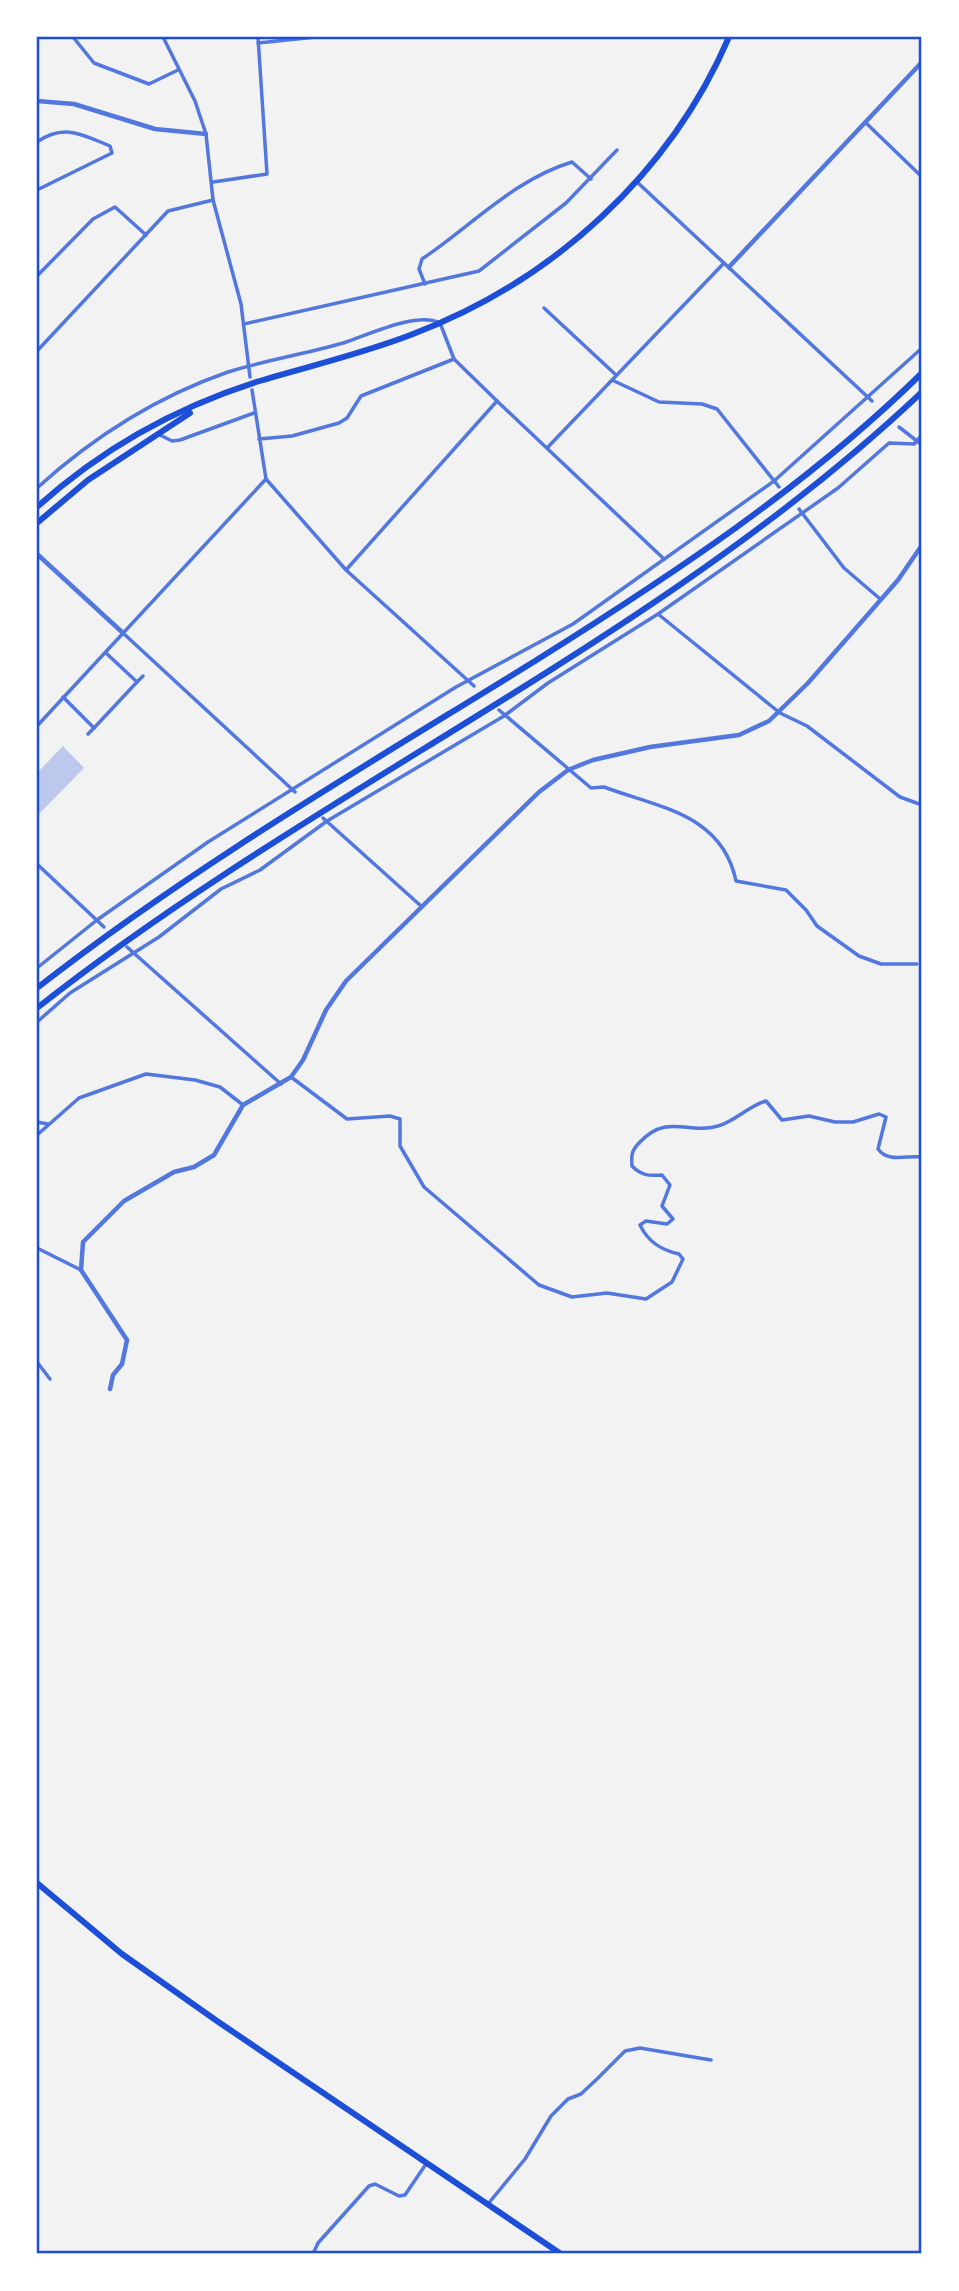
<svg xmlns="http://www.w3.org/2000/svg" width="959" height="2291" font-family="Georgia,serif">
<rect width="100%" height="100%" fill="#f2f2f2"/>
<path fill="#bdc9ec" d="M 63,746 L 84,768 L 37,816 L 37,773 Z"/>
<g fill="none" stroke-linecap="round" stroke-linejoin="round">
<g stroke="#5277de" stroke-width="3.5">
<path d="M 73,37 L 94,63 L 149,84 L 178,70"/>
<path d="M 163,37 L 195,101 L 206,134 L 213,200 L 241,304 L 250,377"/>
<path d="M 258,43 L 316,37"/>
<path d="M 865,122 L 922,177"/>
<path d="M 37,142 C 64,123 83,135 110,146 L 112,153 L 37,190"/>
<path d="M 213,182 L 267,174 L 258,37"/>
<path d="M 637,182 L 872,401"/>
<path d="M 37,276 L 93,219 L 115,207 L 146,235"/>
<path d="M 425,284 L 419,269 L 422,259 C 471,226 515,179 572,162 L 591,179"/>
<path d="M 544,308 L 616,375"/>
<path d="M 244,324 L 479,271 L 566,203 L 617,150"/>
<path d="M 37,351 L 168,211 L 213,200"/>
<path d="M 612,380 L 659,402 L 702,404 L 717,409 L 779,487"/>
<path d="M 252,390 L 266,479 L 346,570 L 474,686"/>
<path d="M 899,427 L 922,445"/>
<path d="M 158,434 L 172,441 L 180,440 L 254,413"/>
<path d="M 259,439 L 292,436 L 339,423 L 347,418 L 361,396 L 454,359"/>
<path d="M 547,448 L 724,263"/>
<path d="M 37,488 C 93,437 156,397 228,372 C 266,360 305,354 343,343 C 368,335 417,311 440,323 L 454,359 L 497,401"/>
<path d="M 799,509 L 844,568 L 879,598"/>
<path d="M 346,570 L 497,401 L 664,559"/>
<path d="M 658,614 L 780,713 L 807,726 L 900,797 L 922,805"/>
<path d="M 123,633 L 295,792"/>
<path d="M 137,682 L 143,676"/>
<path d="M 63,697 L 94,728 L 137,682 L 106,653"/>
<path d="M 499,710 L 591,788 L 604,787 C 660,808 722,814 736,881 L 786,890 L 806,910 L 817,926 L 859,956 L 881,964 L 917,964"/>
<path d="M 37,726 L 266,479"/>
<path d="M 88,734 L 94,728"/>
<path d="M 323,818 L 421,906"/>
<path d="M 37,864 L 104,927"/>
<path d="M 127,947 L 281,1084"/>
<path d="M 37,968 L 97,920 L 208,842 L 456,687 L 573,624 L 774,481 L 922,348"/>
<path d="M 37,1022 L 70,993 L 159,937 L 221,889 L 260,870 L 327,821 L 504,716 L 548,683 L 658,614 L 838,488 L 889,443 L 914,444 L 922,435"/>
<path d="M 291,1077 L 347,1119 L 390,1116 L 400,1119 L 400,1146 L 424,1187 L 539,1285 L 572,1297 L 607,1293 L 646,1299 L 672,1282 L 683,1259 L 679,1254 C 661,1250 648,1242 640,1225 L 646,1221 L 667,1224 L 673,1219 L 662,1206 L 670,1185 L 662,1175 C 649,1176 642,1176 632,1166 C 631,1154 632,1150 640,1142 C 668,1113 688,1135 718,1126 C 736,1121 748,1106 766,1101 L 782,1120 L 809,1116 L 835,1122 L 853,1122 L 879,1114 L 886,1117 L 878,1149 C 888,1163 907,1155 922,1157"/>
<path d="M 37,1122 L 48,1124"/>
<path d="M 37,1135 L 79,1098 L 146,1074 L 195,1080 L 220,1087 L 243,1105"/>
<path d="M 37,1248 L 81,1270"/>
<path d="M 37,1362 L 50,1379"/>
<path d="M 488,2204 L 525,2159 L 551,2116 L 568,2099 L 581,2094 L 597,2079 L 625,2051 L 640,2048 L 711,2060"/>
<path d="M 313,2254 L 318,2243 L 369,2186 L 375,2184 L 399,2196 L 405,2195 L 426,2164"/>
</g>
<g stroke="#5277de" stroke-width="4.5">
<path d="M 37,101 L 74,104 L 155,129 L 206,134"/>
<path d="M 729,267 L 922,62"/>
<path d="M 37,554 L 123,633"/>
<path d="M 110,1389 L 113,1375 L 122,1364 L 127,1340 L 81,1270 L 83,1242 L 124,1201 L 174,1172 L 194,1167 L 214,1155 L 243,1105 L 291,1077 L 303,1060 L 326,1010 L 346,981 L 539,792 L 568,770 L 593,760 L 650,747 L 739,735 L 769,721 L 808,683 L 898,580 L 922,545"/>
</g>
<g stroke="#1d4ed8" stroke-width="6">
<path d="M 37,507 C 100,450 175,408 256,382 C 309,366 362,354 413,334 C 553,281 670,174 729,37"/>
<path d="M 37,523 L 88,480 L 190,413"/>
<path d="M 37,1883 L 122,1954 L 217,2021 L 561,2254"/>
</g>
<g stroke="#1d4ed8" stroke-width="6">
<path d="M 37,988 C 193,866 367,765 535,661 C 672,575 807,486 922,373"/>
<path d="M 37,1008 C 320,785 659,641 922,392"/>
</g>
</g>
<rect width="959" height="2291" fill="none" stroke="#ffffff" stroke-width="77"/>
<rect x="38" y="38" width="882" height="2214" fill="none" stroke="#1d4ed8" stroke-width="2.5"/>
</svg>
